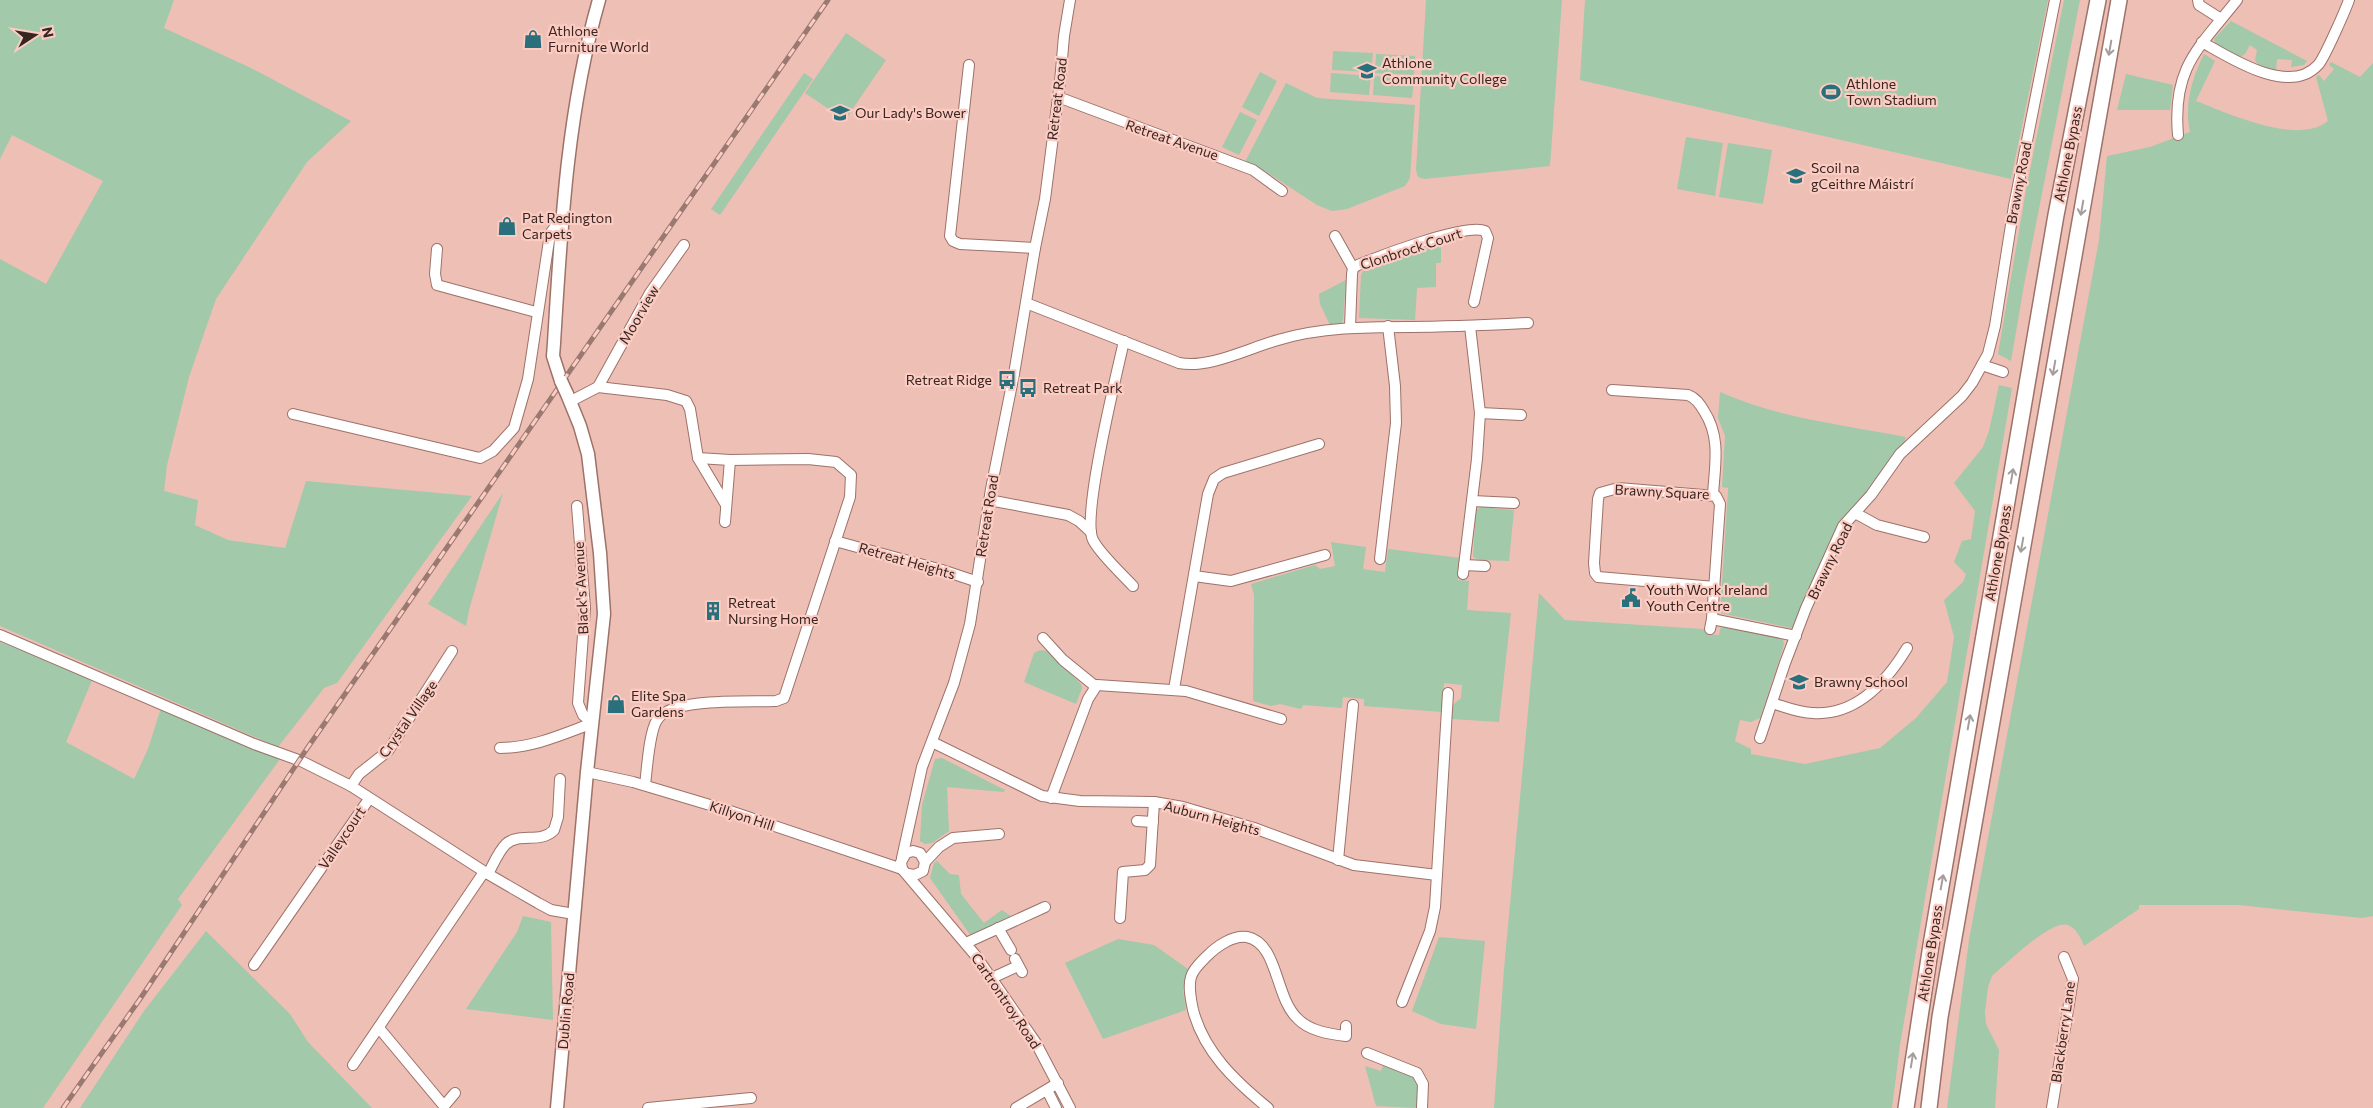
<svg xmlns="http://www.w3.org/2000/svg" width="2373" height="1108" font-family="Commissioner,sans-serif">
<rect width="100%" height="100%" fill="#eebfb5"/>
<g fill="#a1c9aa">
<path d="M 0,0 L 174,0 L 164,28 L 251,68 L 351,121 L 307,162 L 216,299 L 189,377 L 167,465 L 164,491 L 198,500 L 195,525 L 228,540 L 285,548 L 306,481 L 472,496 L 337,683 L 324,688 L 278,747 L 0,626 L 0,259 L 46,284 L 103,181 L 12,135 L 0,159 Z"/>
<path d="M 1426,0 L 1562,0 L 1550,166 L 1424,179 L 1418,177 L 1416,170 Z"/>
<path d="M 1585,0 L 2048,0 L 2011,179 L 1580,80 Z"/>
<path d="M 2064,0 L 2080,0 L 2024,285 L 2011,361 L 1998,354 L 2026,190 Z"/>
<path d="M 2231,21 L 2307,61 L 2304,65 L 2291,67 L 2292,60 L 2277,59 L 2276,70 L 2259,66 L 2255,60 L 2257,50 L 2250,45 L 2245,54 L 2238,58 L 2216,45 L 2214,39 Z"/>
<path d="M 846,33 L 886,60 L 845,120 L 805,93 Z"/>
<path d="M 1333,51 L 1373,53 L 1371,72 L 1332,70 Z"/>
<path d="M 1376,54 L 1415,56 L 1414,75 L 1375,73 Z"/>
<path d="M 2204,54 L 2215,61 L 2196,101 C 2227,113 2298,146 2328,121 L 2316,77 L 2319,75 L 2324,81 L 2334,69 L 2329,65 L 2331,62 L 2360,77 L 2373,63 L 2373,916 L 2362,918 L 2239,905 L 2139,905 L 2139,909 L 2084,946 C 2081,938 2076,928 2068,925 C 2051,919 2006,964 1992,976 L 1988,987 L 1985,1012 L 1986,1024 L 1999,1050 L 1995,1108 L 1947,1108 L 1969,940 L 2099,240 L 2107,156 L 2150,147 L 2190,132 C 2184,105 2192,78 2204,54 Z"/>
<path d="M 1260,72 L 1277,81 L 1259,116 L 1242,107 Z"/>
<path d="M 804,73 L 813,79 L 720,215 L 711,209 Z"/>
<path d="M 1331,73 L 1371,76 L 1369,95 L 1330,92 Z"/>
<path d="M 2126,74 L 2173,85 L 2170,110 L 2117,110 Z"/>
<path d="M 1374,76 L 1414,79 L 1412,98 L 1373,95 Z"/>
<path d="M 1286,83 L 1317,98 L 1415,105 L 1410,178 L 1405,186 L 1347,209 L 1332,211 L 1317,205 L 1265,171 L 1245,162 Z"/>
<path d="M 1240,112 L 1257,120 L 1239,155 L 1222,147 Z"/>
<path d="M 1686,137 L 1723,143 L 1715,196 L 1677,189 Z"/>
<path d="M 1728,143 L 1772,150 L 1763,204 L 1719,197 Z"/>
<path d="M 1441,242 L 1441,263 L 1436,263 L 1436,287 L 1417,288 L 1415,320 L 1359,318 L 1361,275 L 1363,271 Z"/>
<path d="M 1346,280 L 1343,320 L 1341,324 L 1330,325 L 1320,304 L 1319,294 Z"/>
<path d="M 1999,385 L 2012,388 L 1900,1045 L 1892,1108 L 1494,1108 L 1504,969 L 1539,593 L 1565,620 L 1703,629 L 1706,630 L 1707,634 L 1719,635 L 1720,629 L 1723,627 L 1783,639 L 1784,645 L 1760,718 L 1751,722 L 1740,720 L 1735,741 L 1751,749 L 1751,754 L 1805,764 L 1880,748 L 1916,718 L 1947,682 L 1954,637 L 1944,600 L 1963,582 L 1966,574 L 1954,562 L 1962,541 L 1971,539 L 1975,511 L 1954,483 L 1983,447 L 1989,431 Z"/>
<path d="M 1720,392 C 1778,418 1844,425 1906,437 L 1904,443 L 1868,492 L 1843,518 L 1795,626 L 1791,628 L 1720,613 L 1728,491 L 1728,488 L 1722,487 L 1725,436 L 1718,418 Z"/>
<path d="M 503,493 L 469,610 L 466,626 L 428,604 Z"/>
<path d="M 1481,507 L 1514,510 L 1509,561 L 1480,560 L 1473,557 L 1476,510 Z"/>
<path d="M 1331,542 L 1366,547 L 1363,569 L 1385,572 L 1388,549 L 1461,558 L 1458,580 L 1469,581 L 1467,610 L 1511,613 L 1499,722 L 1452,719 L 1453,705 L 1461,698 L 1462,685 L 1444,683 L 1442,712 L 1364,706 L 1364,699 L 1343,697 L 1342,708 L 1303,705 L 1301,709 L 1280,704 L 1271,706 L 1253,701 L 1254,595 L 1251,584 L 1315,565 L 1320,569 L 1335,566 Z"/>
<path d="M 0,642 L 93,678 L 66,742 L 134,779 L 148,749 L 161,708 L 280,759 L 178,899 L 182,905 L 43,1108 L 0,1108 Z"/>
<path d="M 1040,650 L 1047,651 L 1081,684 L 1082,688 L 1076,704 L 1024,682 L 1034,653 Z"/>
<path d="M 942,758 L 1005,790 L 1004,792 L 947,787 L 949,831 L 932,843 L 925,844 L 920,841 L 922,805 L 935,759 Z"/>
<path d="M 937,861 L 950,874 L 959,875 L 961,894 L 984,923 L 1002,910 L 1011,916 L 971,936 L 930,878 L 934,863 Z"/>
<path d="M 523,916 L 551,922 L 553,1020 L 466,1009 L 517,932 Z"/>
<path d="M 206,931 L 290,1014 L 308,1042 L 372,1108 L 80,1108 L 144,1011 Z"/>
<path d="M 1439,937 L 1485,941 L 1476,1029 L 1441,1024 L 1412,1011 Z"/>
<path d="M 1118,939 L 1154,945 L 1188,969 L 1183,990 L 1186,1010 L 1103,1039 L 1065,963 Z"/>
<path d="M 1384,1063 L 1413,1076 L 1419,1084 L 1418,1108 L 1376,1106 L 1365,1066 L 1381,1071 Z"/>
</g>
<g fill="none" stroke-linecap="round" stroke-linejoin="round">
<g stroke="#9d7269" stroke-width="12">
<g id="minor">
<path d="M 2198,0 L 2199,5 L 2221,19"/>
<path d="M 2202,42 C 2229,57 2289,97 2318,65 C 2324,59 2345,11 2349,0"/>
<path d="M 969,65 L 950,236 L 953,241 L 960,244 L 1035,248"/>
<path d="M 1058,97 L 1253,170 L 1282,191"/>
<path d="M 2178,135 C 2172,67 2199,48 2237,0"/>
<path d="M 1335,236 L 1353,268"/>
<path d="M 437,249 L 435,274 L 437,285 L 536,312"/>
<path d="M 1026,303 L 1179,363 C 1209,369 1249,348 1278,340 C 1321,327 1366,327 1410,327 C 1450,327 1489,325 1528,323"/>
<path d="M 1350,327 L 1352,274 L 1353,268 L 1358,265 C 1380,256 1466,223 1485,231 L 1488,238 L 1474,302"/>
<path d="M 1124,341 C 1117,373 1081,517 1093,540 C 1100,554 1122,574 1133,586"/>
<path d="M 1982,365 L 2003,372"/>
<path d="M 598,387 L 667,395 L 686,401 L 690,409 L 698,458 L 726,505"/>
<path d="M 1612,390 L 1688,395 C 1696,398 1700,404 1704,411 C 1721,437 1715,465 1713,494"/>
<path d="M 571,401 L 598,387 L 650,293 L 684,245"/>
<path d="M 1480,413 L 1521,415"/>
<path d="M 293,414 L 480,458 L 493,451 L 514,428 L 528,379 L 550,234 L 562,217"/>
<path d="M 989,500 L 1068,515 L 1079,521 L 1091,532"/>
<path d="M 1472,501 L 1514,503"/>
<path d="M 577,506 L 585,608 L 578,703 L 583,715 L 593,723"/>
<path d="M 1855,513 L 1877,525 L 1924,537"/>
<path d="M 725,522 L 730,460"/>
<path d="M 835,541 L 942,570 L 978,582"/>
<path d="M 1380,559 L 1396,423 L 1395,386 L 1388,326"/>
<path d="M 1464,565 L 1485,566"/>
<path d="M 1463,574 L 1477,459 L 1480,413 L 1470,326"/>
<path d="M 1194,576 L 1231,581 L 1325,555"/>
<path d="M 1715,587 L 1598,577 L 1595,573 L 1594,563 L 1598,499 L 1600,493 L 1618,488 L 1716,496 L 1720,504 L 1712,619 L 1796,636"/>
<path d="M 1710,629 L 1712,619"/>
<path d="M 0,635 L 254,744 L 301,761 L 351,786 L 488,874 L 538,903 L 551,910 L 574,914"/>
<path d="M 1043,638 L 1063,660 L 1095,686"/>
<path d="M 1174,689 L 1208,494 L 1214,479 L 1223,473 L 1319,444"/>
<path d="M 1772,703 C 1785,707 1799,713 1813,713 C 1857,716 1887,681 1907,648"/>
<path d="M 1760,738 L 1785,663 L 1806,608 L 1843,526 L 1871,495 L 1900,454 L 1962,396 L 1972,383 L 1988,354 L 1995,326 L 2014,206 L 2055,0"/>
<path d="M 932,742 L 1042,796 L 1080,801 L 1154,802 L 1183,807 L 1254,828 L 1354,865 L 1437,875"/>
<path d="M 500,748 C 533,748 563,734 593,723"/>
<path d="M 587,772 L 633,782 L 730,811 L 902,869"/>
<path d="M 645,785 C 647,770 649,732 657,720 C 670,697 750,702 776,701 L 784,698 L 850,497 L 851,475 L 836,462 L 808,459 L 730,460 L 698,458"/>
<path d="M 351,786 L 359,774 L 388,751 L 452,651"/>
<path d="M 1051,798 L 1088,699 L 1097,685 L 1186,691 L 1281,719"/>
<path d="M 1137,821 L 1153,822"/>
<path d="M 902,858 L 922,767 L 954,683 L 970,624 L 991,489 L 1014,374 L 1035,248 L 1045,199 L 1060,82 L 1064,36 L 1070,0"/>
<path d="M 1338,860 L 1353,705"/>
<path d="M 925,862 L 939,847 L 953,838 L 999,834"/>
<path d="M 488,874 C 493,865 498,852 506,844 C 519,832 541,844 554,830 L 558,817 L 560,779"/>
<path d="M 908,874 L 915,875 L 923,871 L 925,862 L 920,853 L 913,851 L 906,853 L 901,862 L 902,869 L 976,956 L 1036,1043 L 1070,1108"/>
<path d="M 1120,918 L 1123,872 L 1145,870 L 1150,865 L 1154,802"/>
<path d="M 998,928 L 1011,950"/>
<path d="M 966,943 L 1045,907"/>
<path d="M 1015,959 L 1022,972"/>
<path d="M 254,965 L 369,799"/>
<path d="M 992,978 L 1018,966"/>
<path d="M 1402,1002 L 1430,931 L 1435,907 L 1448,693"/>
<path d="M 379,1028 L 444,1106 L 455,1093"/>
<path d="M 1367,1053 L 1417,1073 L 1423,1084 L 1422,1108"/>
<path d="M 353,1065 L 484,872"/>
<path d="M 1047,1090 L 1056,1108"/>
<path d="M 648,1108 L 751,1098"/>
<path d="M 1016,1108 L 1058,1083"/>
<path d="M 1268,1108 C 1235,1081 1204,1052 1193,1010 C 1191,1000 1188,987 1191,977 C 1193,969 1202,961 1207,956 C 1217,946 1233,935 1247,937 C 1278,943 1275,997 1297,1018 C 1309,1031 1329,1034 1346,1036 L 1346,1026"/>
<path d="M 2052,1108 L 2073,979 L 2064,957"/>
</g>
</g>
<g stroke="#9d7269" stroke-width="15">
<g id="major">
<path d="M 561,381 L 553,356 L 554,343 C 561,228 567,111 599,0"/>
<path d="M 557,1108 L 587,772 L 604,614 L 600,553 L 588,454 L 580,426 L 567,394"/>
</g>
</g>
<g stroke="#9d7269" stroke-width="18">
<g id="highway">
<path d="M 1906,1108 L 1931,945 L 2056,215 L 2098,0"/>
<path d="M 1929,1108 L 1940,1017 L 2119,0"/>
</g>
</g>
<use href="#minor" stroke="#fff" stroke-width="10"/>
<use href="#major" stroke="#fff" stroke-width="12"/>
<use href="#highway" stroke="#fff" stroke-width="15"/>
<g stroke="#9a7971" stroke-width="5">
<path id="rail" d="M 63,1108 L 140,999 L 306,750 L 828,0"/>
</g>
<use href="#rail" stroke="#fcccc2" stroke-width="3" stroke-dasharray="9" stroke-linecap="butt"/>
<g stroke="#9d7269" stroke-width="15" stroke-linecap="butt">
<path id="major-bridge" d="M 561,381 L 567,394"/>
</g>
<use href="#major-bridge" stroke="#fff" stroke-width="12"/>
</g>
<defs><path id="oneway-shaft" d="M-6 0H5M1.5-3L5.5 0L1.5 3" fill="none" stroke-width="1.6" stroke-linecap="round" stroke-linejoin="round" transform="scale(1.25)"/></defs>
<g stroke="#a59d9b">
<use href="#oneway-shaft" transform="translate(2110 48) rotate(100)"/>
<use href="#oneway-shaft" transform="translate(2082 208) rotate(100)"/>
<use href="#oneway-shaft" transform="translate(2054 368) rotate(100)"/>
<use href="#oneway-shaft" transform="translate(2012 476) rotate(-80)"/>
<use href="#oneway-shaft" transform="translate(2022 545) rotate(100)"/>
<use href="#oneway-shaft" transform="translate(1969 722) rotate(-80)"/>
<use href="#oneway-shaft" transform="translate(1942 882) rotate(-80)"/>
<use href="#oneway-shaft" transform="translate(1912 1060) rotate(-81)"/>
</g>
<defs>
<g id="shop-bare" transform="scale(1.5)"><path d="M-5-2.5h2.3a2.7 3.5 0 0 1 5.4 0H5L5.5 6h-11ZM-1.5-2.5h3a1.5 2.3 0 0 0-3 0Z" fill="#29707c" stroke="#fcccc2" stroke-width="2.5" paint-order="stroke"/></g>
<g id="school-bare" transform="scale(1.5)"><path d="M0-5L7-2L0 1L-7-2ZM-4 1L0 2.5L4 1V4Q0 6-4 4Z" fill="#29707c" stroke="#fcccc2" stroke-width="2.5" paint-order="stroke"/></g>
<g id="stadium-bare" transform="scale(1.5)"><path d="M0-5a6.5 5 0 1 0 0 10a6.5 5 0 1 0 0-10ZM-3.5-1.8h7v3.6h-7Z" fill="#29707c" stroke="#fcccc2" stroke-width="2.5" paint-order="stroke"/></g>
<g id="bus-bare" transform="scale(1.5)"><path d="M-5-6H5V4H4V6H2V4H-2V6H-4V4H-5ZM-3.5-4V0h7V-4ZM-3.5 1.2v1.5H-2V1.2ZM2 1.2v1.5H3.5V1.2Z" fill="#29707c" stroke="#fcccc2" stroke-width="2.5" paint-order="stroke"/></g>
<g id="civic-bare" transform="scale(1.5)"><path d="M-.6-6.5H3V-4.5H.6V-3L4-1V1h2V6H-6V1h2V-1L-.6-3ZM-1.2 2.5V6h2.4V2.5Z" fill="#29707c" stroke="#fcccc2" stroke-width="2.5" paint-order="stroke"/></g>
<g id="building-bare" transform="scale(1.5)"><path d="M-4-6H4V6H1V3H-1V6H-4ZM-2.5-4.3h1.7v1.8h-1.7ZM.8-4.3h1.7v1.8H.8ZM-2.5-1h1.7V.8h-1.7ZM.8-1h1.7V.8H.8Z" fill="#29707c" stroke="#fcccc2" stroke-width="2.5" paint-order="stroke"/></g>
</defs>
<g fill-rule="evenodd">
<use href="#shop-bare" x="533" y="39"/>
<use href="#school-bare" x="1367" y="71"/>
<use href="#stadium-bare" x="1831" y="92"/>
<use href="#school-bare" x="840" y="113"/>
<use href="#school-bare" x="1796" y="176"/>
<use href="#shop-bare" x="507" y="226"/>
<use href="#bus-bare" x="1007" y="380"/>
<use href="#bus-bare" x="1028" y="388"/>
<use href="#civic-bare" x="1631" y="598"/>
<use href="#building-bare" x="713" y="611"/>
<use href="#school-bare" x="1799" y="682"/>
<use href="#shop-bare" x="616" y="704"/>
</g>
<g text-anchor="middle" stroke-width="4.5" stroke-linejoin="round" paint-order="stroke">
<g font-size="14" fill="#372521" stroke="#fcccc2" text-anchor="start">
<text x="548" y="36">Athlone<tspan x="548" dy="16">Furniture World</tspan></text>
<text x="1382" y="68">Athlone<tspan x="1382" dy="16">Community College</tspan></text>
<text x="1846" y="89">Athlone<tspan x="1846" dy="16">Town Stadium</tspan></text>
<text x="855" y="118">Our Lady's Bower</text>
<text x="1811" y="173">Scoil na<tspan x="1811" dy="16">gCeithre Máistrí</tspan></text>
<text x="522" y="223">Pat Redington<tspan x="522" dy="16">Carpets</tspan></text>
<text x="992" y="385" text-anchor="end">Retreat Ridge</text>
<text x="1043" y="393">Retreat Park</text>
<text x="1646" y="595">Youth Work Ireland<tspan x="1646" dy="16">Youth Centre</tspan></text>
<text x="728" y="608">Retreat<tspan x="728" dy="16">Nursing Home</tspan></text>
<text x="1814" y="687">Brawny School</text>
<text x="631" y="701">Elite Spa<tspan x="631" dy="16">Gardens</tspan></text>
</g>
<g font-size="14" fill="#372521" stroke="#fcccc2">
<text transform="translate(1057 99) rotate(-83)" y="5">Retreat Road</text>
<text transform="translate(1172 140) rotate(19)" y="5">Retreat Avenue</text>
<text transform="translate(2068 154) rotate(-79)" y="5">Athlone Bypass</text>
<text transform="translate(2019 183) rotate(-79)" y="5">Brawny Road</text>
<text transform="translate(1411 249) rotate(-18)" y="5">Clonbrock Court</text>
<text transform="translate(639 315) rotate(-60)" y="5">Moorview</text>
<text transform="translate(1662 492) rotate(3)" y="5">Brawny Square</text>
<text transform="translate(987 516) rotate(-81)" y="5">Retreat Road</text>
<text transform="translate(1998 553) rotate(-80)" y="5">Athlone Bypass</text>
<text transform="translate(907 561) rotate(16)" y="5">Retreat Heights</text>
<text transform="translate(1830 561) rotate(-64)" y="5">Brawny Road</text>
<text transform="translate(581 588) rotate(-93)" y="5">Black's Avenue</text>
<text transform="translate(408 719) rotate(-55)" y="5">Crystal Village</text>
<text transform="translate(742 816) rotate(18)" y="5">Killyon Hill</text>
<text transform="translate(1212 818) rotate(15)" y="5">Auburn Heights</text>
<text transform="translate(342 838) rotate(-56)" y="5">Valleycourt</text>
<text transform="translate(1930 953) rotate(-81)" y="5">Athlone Bypass</text>
<text transform="translate(1006 1001) rotate(56)" y="5">Cartrontroy Road</text>
<text transform="translate(566 1011) rotate(-85)" y="5">Dublin Road</text>
<text transform="translate(2063 1032) rotate(-82)" y="5">Blackberry Lane</text>
</g>
</g>
<g transform="translate(35 35) rotate(78)" stroke="#fcccc2" stroke-width="4" paint-order="stroke">
<path d="M0-4L9 19L0 12L-9 19Z" fill="#372521"/>
<text y="-8" font-size="14" font-weight="bold" text-anchor="middle" fill="#372521">N</text>
</g>
</svg>
